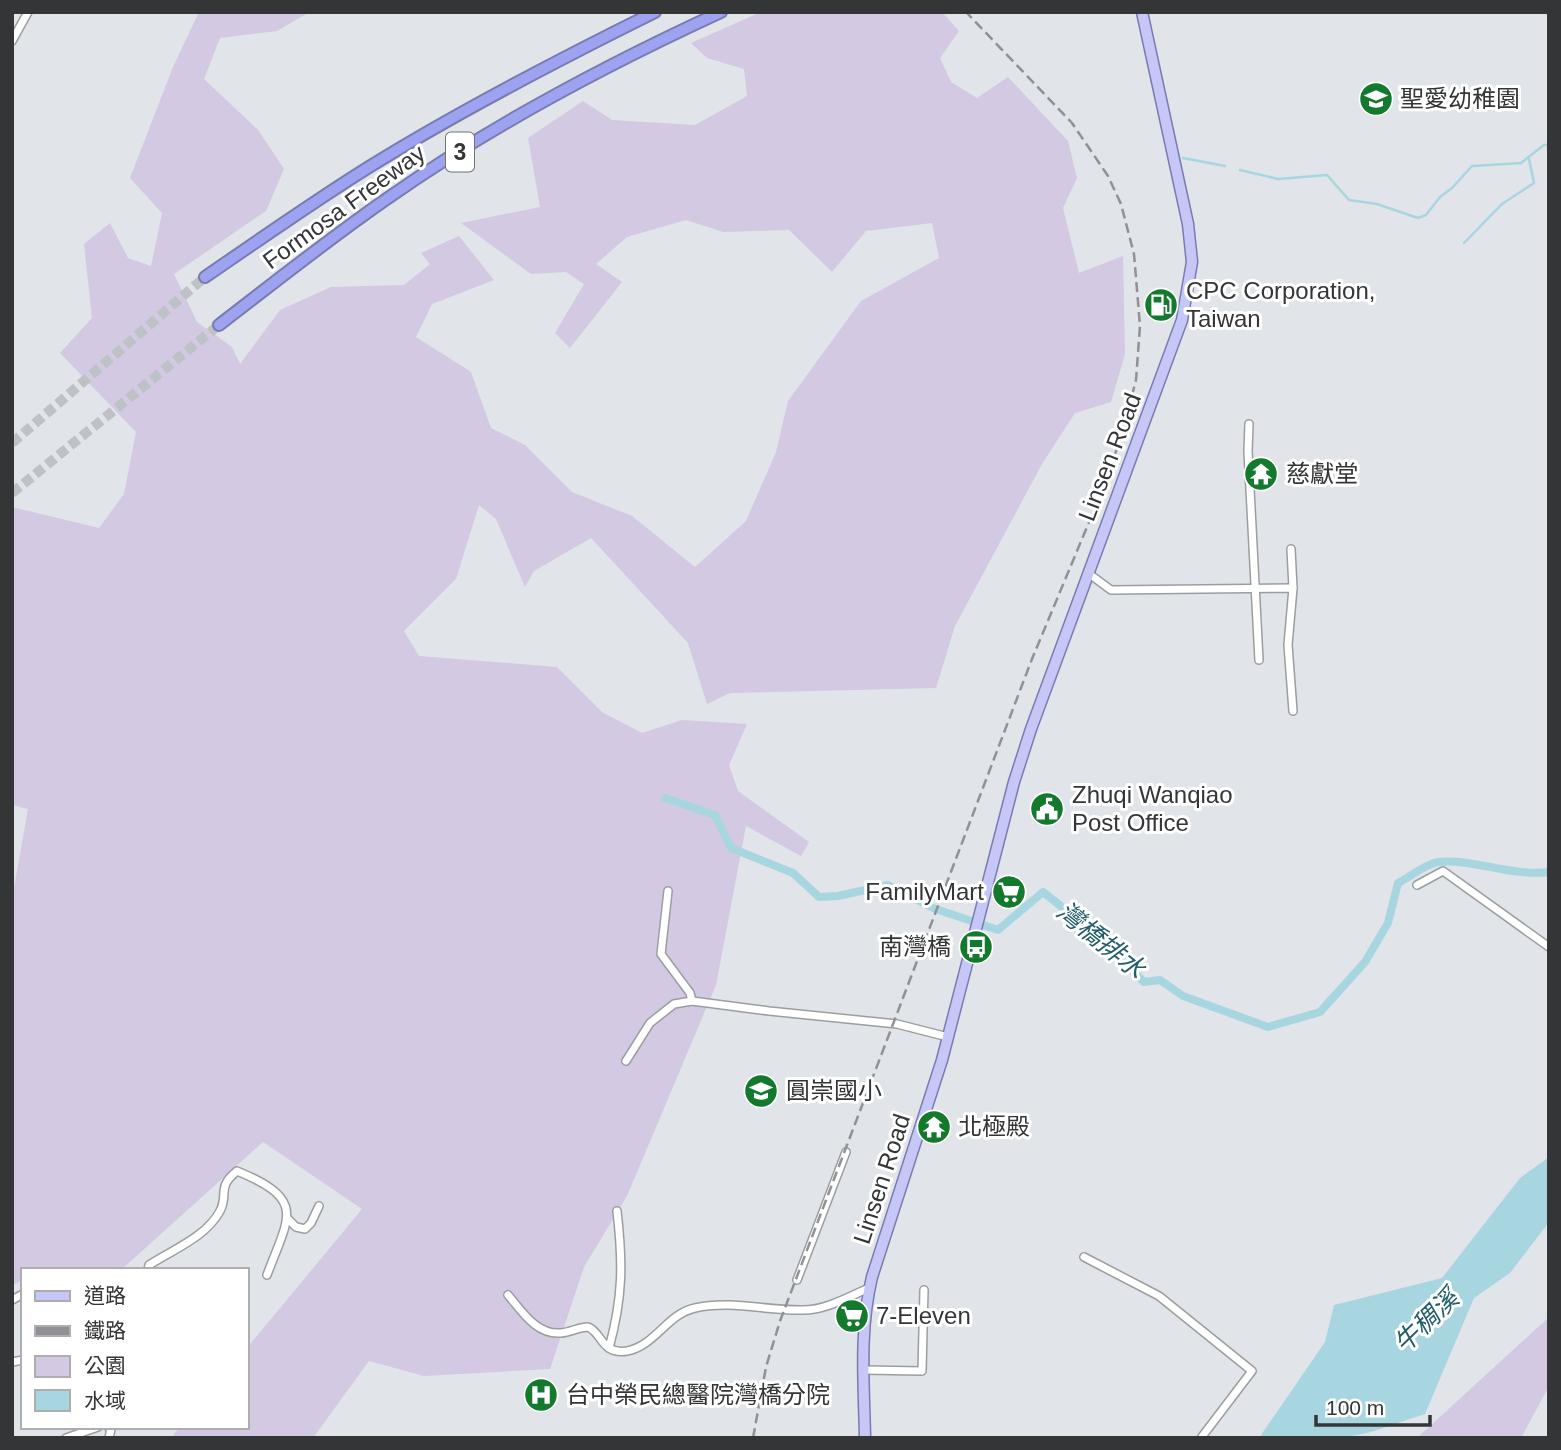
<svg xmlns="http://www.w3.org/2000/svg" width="1561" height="1450" font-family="Helvetica,'Noto Sans TC',sans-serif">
<rect width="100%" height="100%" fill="#e1e4e8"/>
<g fill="#d3c9e3">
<path d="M 199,12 L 306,14 L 277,31 L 220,38 L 204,79 L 258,130 L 284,169 L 266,211 L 174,274 L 197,322 L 232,347 L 240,364 L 280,310 L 331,287 L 404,285 L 430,264 L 421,253 L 459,236 L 494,280 L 432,304 L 416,337 L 471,372 L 491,428 L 525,445 L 572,492 L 632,516 L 695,567 L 746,521 L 776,452 L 788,401 L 861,301 L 939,258 L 932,223 L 866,231 L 832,272 L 789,230 L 723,232 L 686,220 L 627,237 L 596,264 L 622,282 L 570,348 L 555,333 L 584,284 L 566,272 L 531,274 L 461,223 L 540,207 L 528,138 L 583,101 L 612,120 L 695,125 L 747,96 L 744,69 L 707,58 L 691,43 L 761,12 L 942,12 L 959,31 L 940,58 L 951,82 L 977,98 L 1008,77 L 1068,141 L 1077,178 L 1063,208 L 1079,273 L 1123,256 L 1125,354 L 1111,402 L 1075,413 L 1042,464 L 955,626 L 936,688 L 730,693 L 707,704 L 688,643 L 591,538 L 534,571 L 525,587 L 496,519 L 479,505 L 456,579 L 404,631 L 419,656 L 557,667 L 602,712 L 642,733 L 682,720 L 747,724 L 729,765 L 738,791 L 809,842 L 801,856 L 746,826 L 716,985 L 627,1196 L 584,1267 L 550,1369 L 424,1376 L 369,1361 L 313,1438 L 171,1438 L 180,1427 L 247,1427 L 247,1348 L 362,1209 L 263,1142 L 121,1270 L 23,1270 L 23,1280 L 12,1285 L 12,899 L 28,809 L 12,805 L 12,507 L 99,528 L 124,494 L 136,432 L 60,353 L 92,318 L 84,244 L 110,223 L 128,258 L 151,266 L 162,213 L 130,178 L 173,67 Z"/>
<path d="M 1549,1317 L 1549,1386 L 1521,1438 L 1417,1438 Z"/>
</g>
<path fill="#a8d6e0" d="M 1549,1157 L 1549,1222 L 1510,1273 L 1474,1298 L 1425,1414 L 1371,1432 L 1343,1438 L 1259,1438 L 1325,1342 L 1334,1305 L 1442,1278 L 1520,1178 Z"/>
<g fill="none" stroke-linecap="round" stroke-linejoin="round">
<g stroke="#a8d6e0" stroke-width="2.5">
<path d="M 1183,158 L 1225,166"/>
<path d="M 1240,170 L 1278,179 L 1327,175 L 1349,200 L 1377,204 L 1418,218 L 1426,215 L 1440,197 L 1452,188 L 1472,166 L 1521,163 L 1544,145 L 1549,145"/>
<path d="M 1464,243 L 1502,204 L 1534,183 L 1529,159"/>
</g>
<path stroke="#a8d6e0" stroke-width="8" d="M 665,798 L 715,815 L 731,848 L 793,873 L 819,897 L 838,896 L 888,885 L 933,908 L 998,930 L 1043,892 L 1086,926 L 1144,982 L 1160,980 L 1183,996 L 1268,1027 L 1320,1012 L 1365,962 L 1388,923 L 1398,883 C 1410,877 1425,864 1438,862 C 1472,858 1512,877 1549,872"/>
<g stroke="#bec1c5" stroke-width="10" stroke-dasharray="10 5" stroke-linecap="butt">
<path d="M 12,443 L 205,277"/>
<path d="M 12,493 L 219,325"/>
</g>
<g stroke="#9b9ea1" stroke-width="10">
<g id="minor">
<path d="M 12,41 L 28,12"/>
<path d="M 1249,424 L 1248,451 L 1259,660"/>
<path d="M 1291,549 L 1293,588"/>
<path d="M 1088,573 L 1111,590 L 1293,588 L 1288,645 L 1293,711"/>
<path d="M 1417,885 L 1443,871 L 1549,947"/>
<path d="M 668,891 L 661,954 L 690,993 L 692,1001"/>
<path d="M 626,1061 L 650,1023 L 674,1004 L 692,1001 L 769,1011 L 897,1024 L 948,1037"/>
<path d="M 288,1219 L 296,1227 L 305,1229 L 311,1223 L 319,1206"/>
<path d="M 1084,1257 L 1159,1296 L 1252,1371 L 1201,1438"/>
<path d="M 148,1270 L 149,1265 C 174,1249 206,1237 220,1211 C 229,1194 216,1188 237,1171 C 307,1200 289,1216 267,1275"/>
<path d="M 797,1280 L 846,1152"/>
<path d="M 508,1295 C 522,1311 536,1335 561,1333 C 571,1332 579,1327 588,1327 C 602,1332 601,1355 627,1351 C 655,1346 667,1314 695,1308 C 731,1300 767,1311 803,1310 C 826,1310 848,1297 869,1288"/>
<path d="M 12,1300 L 23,1294"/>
<path d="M 609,1348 C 623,1297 623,1263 617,1211"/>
<path d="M 12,1362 L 23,1360"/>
<path d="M 863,1370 L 922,1371 L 924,1290"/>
<path d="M 108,1427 L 111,1429 L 109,1438"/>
<path d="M 66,1438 L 98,1427"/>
</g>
</g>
<g stroke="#797cb0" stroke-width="13">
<path id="major" d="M 865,1438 C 864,1383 859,1331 872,1277 L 942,1060 L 1014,782 L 1031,729 L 1182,320 L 1192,262 L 1188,224 L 1142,12"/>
</g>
<g stroke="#797cb0" stroke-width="14">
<g id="highway">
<path d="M 205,277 C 259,240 313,202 369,167 C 461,110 558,60 655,12"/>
<path d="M 219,325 C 275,282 330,238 388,198 C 492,125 606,65 721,12"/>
</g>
</g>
<use href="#minor" stroke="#fff" stroke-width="7"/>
<use href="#major" stroke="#c5c8f7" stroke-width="10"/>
<use href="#highway" stroke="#9ea3f1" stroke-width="10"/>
<path stroke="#8f9194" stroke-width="2.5" stroke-dasharray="10 5" stroke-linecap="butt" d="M 753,1438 L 766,1367 L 780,1321 L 1032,659 L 1102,491 L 1122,434 L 1136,380 L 1140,326 L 1134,254 L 1121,204 L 1108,176 L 1072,123 L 966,12"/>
</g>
<defs>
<g id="school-disc" transform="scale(1.75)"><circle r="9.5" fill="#13792c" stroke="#fff"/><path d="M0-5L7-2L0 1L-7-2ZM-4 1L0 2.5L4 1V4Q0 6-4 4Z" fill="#fff"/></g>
<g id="fuel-disc" transform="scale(1.75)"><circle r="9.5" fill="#13792c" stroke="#fff"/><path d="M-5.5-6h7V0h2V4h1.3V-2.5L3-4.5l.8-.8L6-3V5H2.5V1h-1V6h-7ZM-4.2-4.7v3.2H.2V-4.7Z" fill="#fff"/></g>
<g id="temple-disc" transform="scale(1.75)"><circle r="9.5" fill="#13792c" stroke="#fff"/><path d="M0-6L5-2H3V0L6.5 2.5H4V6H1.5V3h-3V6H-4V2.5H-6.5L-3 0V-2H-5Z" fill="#fff"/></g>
<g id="civic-disc" transform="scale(1.75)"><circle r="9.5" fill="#13792c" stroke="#fff"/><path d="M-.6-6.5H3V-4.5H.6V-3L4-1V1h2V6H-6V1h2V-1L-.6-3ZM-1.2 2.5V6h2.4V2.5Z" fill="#fff"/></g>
<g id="supermarket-disc" transform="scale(1.75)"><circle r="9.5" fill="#13792c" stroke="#fff"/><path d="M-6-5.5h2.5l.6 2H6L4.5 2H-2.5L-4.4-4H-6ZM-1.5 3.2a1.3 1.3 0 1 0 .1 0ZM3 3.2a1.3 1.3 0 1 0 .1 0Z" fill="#fff"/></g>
<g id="bus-disc" transform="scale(1.75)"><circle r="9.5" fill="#13792c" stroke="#fff"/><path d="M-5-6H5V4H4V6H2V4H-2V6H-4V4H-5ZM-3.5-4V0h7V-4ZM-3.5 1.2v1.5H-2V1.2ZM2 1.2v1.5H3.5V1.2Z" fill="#fff"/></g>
<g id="hospital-disc" transform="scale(1.75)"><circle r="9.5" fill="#13792c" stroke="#fff"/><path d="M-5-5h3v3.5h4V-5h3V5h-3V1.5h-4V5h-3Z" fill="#fff"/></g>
</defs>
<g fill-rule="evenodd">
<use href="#school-disc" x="1376" y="99"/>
<use href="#fuel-disc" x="1161" y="305"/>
<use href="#temple-disc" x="1261" y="474"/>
<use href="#civic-disc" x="1047" y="809"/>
<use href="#supermarket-disc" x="1009" y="892"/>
<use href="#bus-disc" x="976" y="947"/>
<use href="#school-disc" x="761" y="1091"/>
<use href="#temple-disc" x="934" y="1127"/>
<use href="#supermarket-disc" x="852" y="1316"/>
<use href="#hospital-disc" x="541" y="1395"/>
</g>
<g text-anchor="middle" stroke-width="6" stroke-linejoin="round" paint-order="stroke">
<rect fill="#fff" stroke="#717273" stroke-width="2" x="446" y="132.5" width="28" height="39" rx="5"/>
<g font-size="23" font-weight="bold" fill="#343537">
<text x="460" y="160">3</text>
</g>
<g font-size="24" fill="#343537" stroke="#fff" text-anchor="start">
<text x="1400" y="107">聖愛幼稚園</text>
<text x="1186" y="299">CPC Corporation,<tspan x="1186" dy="28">Taiwan</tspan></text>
<text x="1286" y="482">慈獻堂</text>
<text x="1072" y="803">Zhuqi Wanqiao<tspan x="1072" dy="28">Post Office</tspan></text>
<text x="984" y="900" text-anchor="end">FamilyMart</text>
<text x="951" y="955" text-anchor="end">南灣橋</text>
<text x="786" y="1099">圓崇國小</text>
<text x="958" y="1135">北極殿</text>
<text x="876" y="1324">7-Eleven</text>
<text x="566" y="1403">台中榮民總醫院灣橋分院</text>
</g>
<g font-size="24" fill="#343537" stroke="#fff">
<text transform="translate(344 207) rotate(-36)" y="8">Formosa Freeway</text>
<text transform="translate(1110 457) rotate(-69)" y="8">Linsen Road</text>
<text transform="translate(882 1179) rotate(-72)" y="8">Linsen Road</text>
</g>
<g font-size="26" font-style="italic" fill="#225e6a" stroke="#fff">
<text transform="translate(1101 940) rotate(39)" y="9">灣橋排水</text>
<text transform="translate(1426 1321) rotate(-44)" y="9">牛稠溪</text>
</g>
</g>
<rect width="1561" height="1450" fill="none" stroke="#343537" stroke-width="28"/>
<rect x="21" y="1268" width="228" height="161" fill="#ffffff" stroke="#aeaeaf" stroke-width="2"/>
<rect x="35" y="1291" width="35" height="10" fill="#c5c8f7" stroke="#aeaeaf" stroke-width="2"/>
<text x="84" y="1303" font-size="21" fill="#343537">道路</text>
<rect x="35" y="1326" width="35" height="10" fill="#8f9194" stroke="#aeaeaf" stroke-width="2"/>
<text x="84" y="1338" font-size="21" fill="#343537">鐵路</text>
<rect x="35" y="1356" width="35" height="21" fill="#d3c9e3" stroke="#aeaeaf" stroke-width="2"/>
<text x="84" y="1373" font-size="21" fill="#343537">公園</text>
<rect x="35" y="1390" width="35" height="21" fill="#a8d6e0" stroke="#aeaeaf" stroke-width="2"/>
<text x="84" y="1408" font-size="21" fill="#343537">水域</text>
<path d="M1316 1415v10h114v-10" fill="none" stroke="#343537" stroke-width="3.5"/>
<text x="1326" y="1415" font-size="21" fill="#343537" stroke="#ffffff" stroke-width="5" paint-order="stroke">100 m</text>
</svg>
